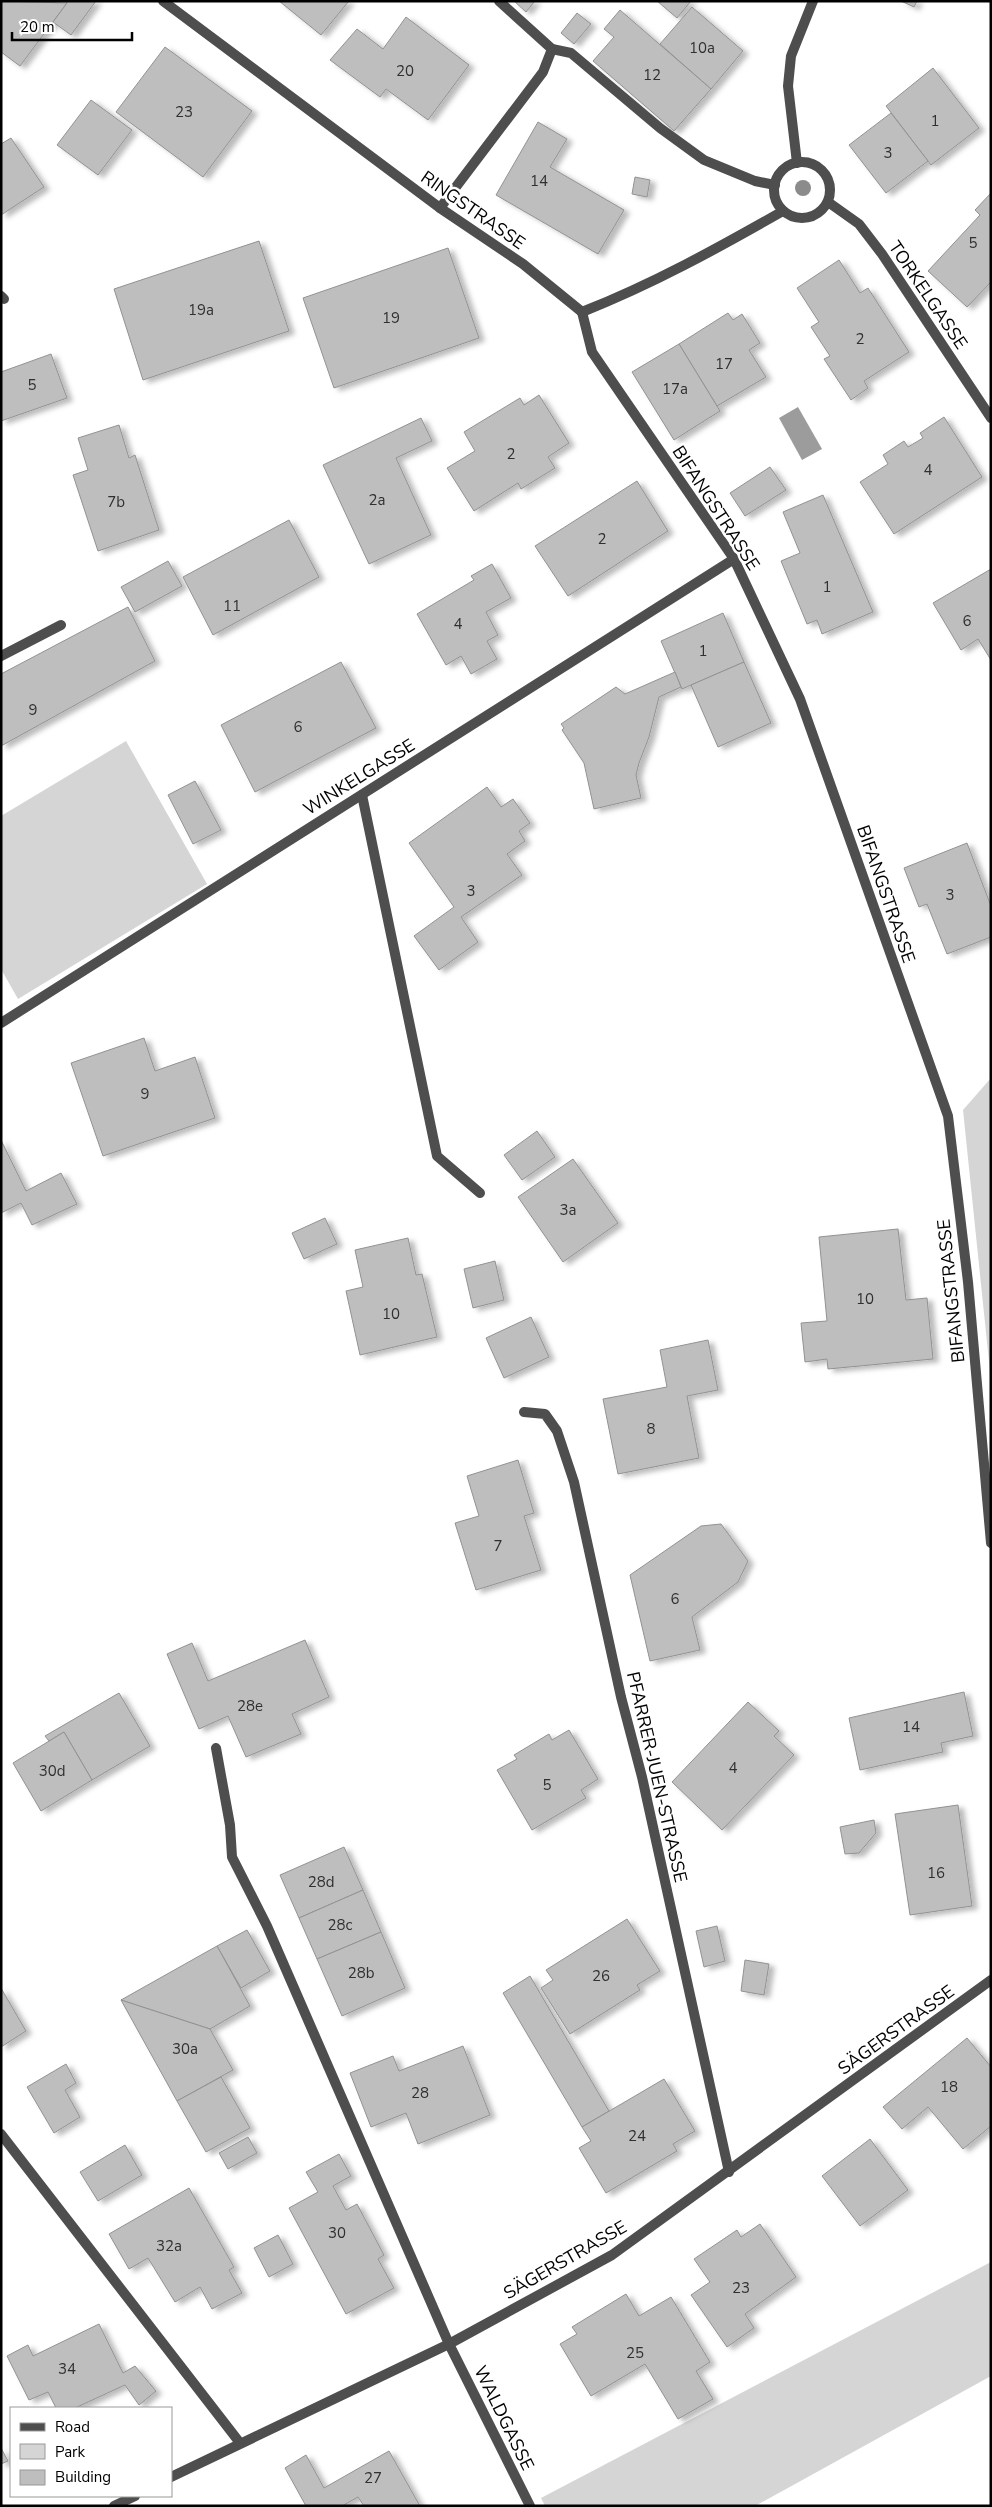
<svg xmlns="http://www.w3.org/2000/svg" width="992" height="2507" font-family="'Nunito Sans',sans-serif">
<defs>
<filter id="shadow"><feDropShadow dx="5.5" dy="3" stdDeviation="2.5" flood-color="#0004"/></filter>
</defs>
<rect width="100%" height="100%" fill="#fff"/>
<g fill="#d5d5d5">
<path d="M 126,741 L 207,884 L 18,999 L 1,969 L 1,816 Z"/>
<path d="M 991,1078 L 991,1381 L 963,1110 Z"/>
<path d="M 991,2262 L 991,2376 L 755,2506 L 545,2506 L 541,2498 Z"/>
</g>
<path fill="#9c9c9c" d="M 798,407 L 822,449 L 802,460 L 779,418 Z"/>
<g fill="#bebebe" stroke="#929292" filter="url(#shadow)">
<path d="M 1,1 L 67,3 L 20,66 L 1,52 Z"/>
<path d="M 65,1 L 96,1 L 71,35 L 53,22 L 67,3 Z"/>
<path d="M 279,1 L 349,1 L 321,35 Z"/>
<path d="M 514,1 L 535,1 L 526,12 Z"/>
<path d="M 657,1 L 691,1 L 677,18 Z"/>
<path d="M 901,1 L 917,1 L 914,7 Z"/>
<path d="M 692,7 L 743,51 L 711,89 L 660,44 Z"/>
<path d="M 620,10 L 711,89 L 674,131 L 593,61 L 614,37 L 604,29 Z"/>
<path d="M 577,13 L 591,24 L 574,44 L 561,33 Z"/>
<path d="M 406,17 L 469,65 L 428,120 L 386,89 L 380,97 L 330,60 L 357,29 L 383,49 Z"/>
<path d="M 165,47 L 252,111 L 203,177 L 116,112 Z"/>
<path d="M 933,68 L 979,128 L 931,165 L 886,106 Z"/>
<path d="M 91,100 L 132,130 L 98,175 L 57,145 Z"/>
<path d="M 891,113 L 928,161 L 886,193 L 849,145 Z"/>
<path d="M 538,122 L 567,139 L 550,167 L 624,210 L 598,254 L 496,195 Z"/>
<path d="M 11,138 L 44,187 L 1,215 L 1,144 Z"/>
<path d="M 635,177 L 650,180 L 647,197 L 632,194 Z"/>
<path d="M 991,193 L 991,282 L 967,307 L 928,271 L 980,215 L 975,210 Z"/>
<path d="M 259,241 L 289,331 L 143,380 L 114,289 Z"/>
<path d="M 448,248 L 479,338 L 334,388 L 303,298 Z"/>
<path d="M 839,260 L 860,293 L 868,288 L 909,352 L 864,381 L 868,388 L 851,400 L 824,359 L 830,356 L 811,327 L 819,322 L 797,288 Z"/>
<path d="M 728,313 L 733,320 L 742,314 L 760,343 L 749,350 L 766,377 L 717,406 L 679,344 Z"/>
<path d="M 679,344 L 720,411 L 674,440 L 632,372 Z"/>
<path d="M 51,354 L 67,398 L 1,421 L 1,372 Z"/>
<path d="M 539,395 L 569,443 L 548,457 L 555,468 L 521,489 L 518,483 L 474,511 L 447,468 L 475,451 L 464,432 L 520,398 L 524,405 Z"/>
<path d="M 944,417 L 982,477 L 894,534 L 860,482 L 888,464 L 883,455 L 904,441 L 908,447 L 923,438 L 920,433 Z"/>
<path d="M 421,418 L 432,441 L 396,458 L 431,535 L 369,564 L 323,465 Z"/>
<path d="M 119,425 L 129,458 L 135,455 L 159,530 L 98,551 L 73,475 L 88,470 L 78,438 Z"/>
<path d="M 770,467 L 786,490 L 745,516 L 730,493 Z"/>
<path d="M 637,481 L 668,531 L 568,596 L 535,546 Z"/>
<path d="M 823,495 L 873,612 L 822,634 L 817,620 L 807,624 L 781,561 L 800,553 L 783,512 Z"/>
<path d="M 289,520 L 319,577 L 213,635 L 183,577 Z"/>
<path d="M 168,561 L 182,586 L 135,612 L 121,587 Z"/>
<path d="M 492,564 L 511,598 L 486,612 L 498,635 L 487,641 L 497,659 L 471,674 L 461,656 L 446,665 L 417,614 L 474,580 L 471,576 Z"/>
<path d="M 991,569 L 991,660 L 978,639 L 961,650 L 933,603 Z"/>
<path d="M 128,607 L 155,661 L 1,746 L 1,674 Z"/>
<path d="M 723,613 L 744,662 L 682,689 L 661,641 Z"/>
<path d="M 341,662 L 376,728 L 255,792 L 221,725 Z"/>
<path d="M 744,662 L 771,723 L 718,747 L 691,685 Z"/>
<path d="M 675,672 L 681,687 L 659,697 L 649,737 L 639,763 L 636,775 L 641,798 L 594,809 L 584,763 L 562,730 L 564,728 L 561,724 L 616,687 L 625,694 Z"/>
<path d="M 195,781 L 221,830 L 193,844 L 168,795 Z"/>
<path d="M 487,787 L 501,807 L 513,799 L 530,823 L 519,831 L 525,841 L 507,854 L 522,875 L 461,917 L 478,942 L 439,970 L 414,936 L 454,907 L 409,843 Z"/>
<path d="M 967,843 L 991,906 L 991,937 L 947,954 L 927,904 L 919,907 L 904,868 Z"/>
<path d="M 144,1038 L 155,1071 L 195,1057 L 215,1118 L 103,1156 L 71,1063 Z"/>
<path d="M 537,1131 L 555,1157 L 522,1180 L 504,1155 Z"/>
<path d="M 1,1140 L 26,1191 L 61,1173 L 77,1204 L 32,1225 L 21,1203 L 1,1213 Z"/>
<path d="M 573,1159 L 618,1223 L 563,1262 L 518,1197 Z"/>
<path d="M 325,1218 L 337,1244 L 304,1259 L 292,1233 Z"/>
<path d="M 898,1229 L 906,1300 L 927,1298 L 933,1359 L 828,1369 L 827,1359 L 805,1362 L 801,1323 L 827,1321 L 819,1237 Z"/>
<path d="M 408,1238 L 416,1275 L 422,1274 L 437,1337 L 360,1355 L 346,1291 L 363,1287 L 355,1250 Z"/>
<path d="M 495,1261 L 504,1300 L 473,1308 L 464,1269 Z"/>
<path d="M 531,1317 L 549,1357 L 504,1378 L 486,1338 Z"/>
<path d="M 708,1340 L 718,1390 L 687,1396 L 699,1458 L 618,1474 L 603,1399 L 667,1387 L 660,1350 Z"/>
<path d="M 518,1460 L 534,1513 L 524,1516 L 541,1570 L 476,1590 L 455,1523 L 479,1516 L 467,1476 Z"/>
<path d="M 721,1524 L 748,1561 L 738,1582 L 692,1617 L 700,1650 L 650,1661 L 630,1575 L 701,1526 Z"/>
<path d="M 305,1640 L 329,1697 L 292,1714 L 301,1734 L 246,1757 L 228,1716 L 199,1729 L 167,1654 L 192,1643 L 208,1681 Z"/>
<path d="M 964,1692 L 973,1736 L 941,1743 L 943,1752 L 860,1770 L 849,1718 Z"/>
<path d="M 119,1693 L 150,1746 L 92,1780 L 64,1732 L 49,1741 L 45,1736 Z"/>
<path d="M 748,1702 L 779,1731 L 774,1736 L 794,1755 L 722,1830 L 672,1782 Z"/>
<path d="M 569,1730 L 598,1779 L 581,1790 L 586,1798 L 532,1830 L 497,1770 L 517,1759 L 514,1755 L 549,1734 L 552,1740 Z"/>
<path d="M 64,1732 L 92,1780 L 41,1811 L 13,1763 Z"/>
<path d="M 958,1805 L 972,1906 L 910,1915 L 895,1814 Z"/>
<path d="M 874,1820 L 876,1833 L 859,1853 L 845,1854 L 840,1827 Z"/>
<path d="M 344,1847 L 363,1890 L 299,1918 L 280,1875 Z"/>
<path d="M 363,1890 L 381,1932 L 317,1959 L 299,1918 Z"/>
<path d="M 627,1919 L 660,1971 L 637,1985 L 640,1990 L 570,2034 L 541,1988 L 553,1980 L 546,1970 Z"/>
<path d="M 717,1926 L 725,1961 L 704,1967 L 696,1931 Z"/>
<path d="M 247,1930 L 270,1971 L 241,1988 L 217,1946 Z"/>
<path d="M 381,1932 L 405,1988 L 342,2016 L 317,1959 Z"/>
<path d="M 217,1946 L 250,2006 L 210,2029 L 121,2000 Z"/>
<path d="M 745,1960 L 769,1964 L 764,1995 L 741,1991 Z"/>
<path d="M 530,1976 L 609,2111 L 582,2127 L 503,1993 Z"/>
<path d="M 1,1988 L 26,2031 L 1,2047 Z"/>
<path d="M 121,2000 L 210,2029 L 233,2070 L 177,2101 Z"/>
<path d="M 967,2038 L 991,2067 L 991,2126 L 963,2149 L 928,2107 L 902,2129 L 883,2107 Z"/>
<path d="M 463,2046 L 490,2115 L 418,2144 L 406,2113 L 371,2127 L 350,2073 L 393,2056 L 399,2071 Z"/>
<path d="M 66,2064 L 76,2083 L 65,2090 L 80,2117 L 54,2133 L 27,2087 Z"/>
<path d="M 221,2077 L 250,2128 L 206,2152 L 177,2101 Z"/>
<path d="M 664,2079 L 695,2131 L 673,2144 L 677,2151 L 606,2193 L 579,2148 L 591,2141 L 582,2127 Z"/>
<path d="M 248,2137 L 257,2153 L 228,2169 L 219,2153 Z"/>
<path d="M 870,2139 L 908,2190 L 860,2226 L 822,2176 Z"/>
<path d="M 125,2145 L 142,2175 L 98,2201 L 80,2172 Z"/>
<path d="M 339,2154 L 351,2176 L 333,2186 L 346,2210 L 357,2204 L 384,2255 L 378,2259 L 394,2288 L 346,2314 L 289,2208 L 318,2192 L 306,2172 Z"/>
<path d="M 189,2188 L 234,2267 L 229,2270 L 242,2293 L 212,2309 L 200,2287 L 175,2302 L 148,2258 L 129,2269 L 109,2234 Z"/>
<path d="M 760,2224 L 796,2277 L 745,2314 L 754,2328 L 727,2347 L 691,2295 L 710,2282 L 694,2259 L 737,2230 L 741,2237 Z"/>
<path d="M 278,2235 L 293,2264 L 269,2277 L 254,2248 Z"/>
<path d="M 626,2294 L 639,2316 L 671,2297 L 710,2362 L 696,2371 L 713,2399 L 678,2419 L 645,2364 L 591,2396 L 560,2344 L 577,2334 L 572,2327 Z"/>
<path d="M 99,2324 L 123,2373 L 135,2366 L 156,2391 L 139,2405 L 125,2385 L 75,2408 L 56,2408 L 48,2392 L 29,2400 L 7,2356 L 28,2345 L 33,2356 Z"/>
<path d="M 1,2448 L 8,2461 L 1,2464 Z"/>
<path d="M 389,2451 L 420,2506 L 364,2506 L 358,2497 L 342,2506 L 306,2506 L 285,2468 L 306,2455 L 324,2488 Z"/>
</g>
<g fill="none" stroke-linecap="round" stroke-linejoin="round">
<g stroke="#4e4e4e" stroke-width="10">
<path d="M 552,49 L 571,53 L 660,128 L 704,160 L 755,181 L 775,185"/>
<path d="M 440,208 L 543,72 L 552,49 L 499,1"/>
<path d="M 1,296 L 4,299"/>
<path d="M 1,656 L 61,625"/>
<path d="M 362,795 L 437,1156 L 480,1193"/>
<path d="M 216,1748 L 230,1825 L 232,1857 L 267,1926 L 449,2344"/>
<path d="M 1,2134 L 240,2443"/>
</g>
<g stroke="#4e4e4e" stroke-width="10">
<path d="M 163,1 L 440,208 L 523,264 L 582,312"/>
<circle cx="802" cy="190" r="28"/>
<path d="M 797,163 L 788,86 L 791,56 L 813,1"/>
<path d="M 828,202 L 859,224 L 882,254 L 991,418"/>
<path d="M 582,312 L 592,352 L 734,559 L 800,699 L 948,1116 L 968,1282 L 991,1543"/>
<path d="M 582,312 C 653,284 718,248 783,211"/>
<path d="M 1,1023 L 734,559"/>
<path d="M 524,1412 L 545,1414 L 557,1431 L 574,1482 L 621,1697 L 642,1777 L 729,2172"/>
<path d="M 449,2344 L 530,2506"/>
<path d="M 171,2477 L 449,2344 L 612,2255 L 991,1980"/>
<path d="M 114,2506 L 135,2496"/>
</g>
</g>
<circle fill="#8b8b8b" cx="803" cy="188" r="8"/>
<g text-anchor="middle" stroke-width="5" stroke-linejoin="round" paint-order="stroke">
<g font-size="15" fill="#303030">
<text x="702" y="53">10a</text>
<text x="405" y="76">20</text>
<text x="652" y="80">12</text>
<text x="184" y="117">23</text>
<text x="935" y="126">1</text>
<text x="888" y="158">3</text>
<text x="539" y="186">14</text>
<text x="973" y="248">5</text>
<text x="201" y="315">19a</text>
<text x="391" y="323">19</text>
<text x="860" y="344">2</text>
<text x="724" y="369">17</text>
<text x="32" y="390">5</text>
<text x="675" y="394">17a</text>
<text x="511" y="459">2</text>
<text x="928" y="475">4</text>
<text x="377" y="505">2a</text>
<text x="116" y="507">7b</text>
<text x="602" y="544">2</text>
<text x="827" y="592">1</text>
<text x="232" y="611">11</text>
<text x="967" y="626">6</text>
<text x="458" y="629">4</text>
<text x="703" y="656">1</text>
<text x="33" y="715">9</text>
<text x="298" y="732">6</text>
<text x="471" y="896">3</text>
<text x="950" y="900">3</text>
<text x="145" y="1099">9</text>
<text x="568" y="1215">3a</text>
<text x="865" y="1304">10</text>
<text x="391" y="1319">10</text>
<text x="651" y="1434">8</text>
<text x="498" y="1551">7</text>
<text x="675" y="1604">6</text>
<text x="250" y="1711">28e</text>
<text x="911" y="1732">14</text>
<text x="733" y="1773">4</text>
<text x="52" y="1776">30d</text>
<text x="547" y="1790">5</text>
<text x="936" y="1878">16</text>
<text x="321" y="1887">28d</text>
<text x="340" y="1930">28c</text>
<text x="361" y="1978">28b</text>
<text x="601" y="1981">26</text>
<text x="185" y="2054">30a</text>
<text x="949" y="2092">18</text>
<text x="420" y="2098">28</text>
<text x="637" y="2141">24</text>
<text x="337" y="2238">30</text>
<text x="169" y="2251">32a</text>
<text x="741" y="2293">23</text>
<text x="635" y="2358">25</text>
<text x="67" y="2374">34</text>
<text x="373" y="2483">27</text>
</g>
<g font-size="18" fill="#000" stroke="#fff">
<text transform="translate(473 210) rotate(35)" y="6">RINGSTRASSE</text>
<text transform="translate(928 295) rotate(56)" y="6">TORKELGASSE</text>
<text transform="translate(716 508) rotate(57)" y="6">BIFANGSTRASSE</text>
<text transform="translate(359 777) rotate(-32)" y="6">WINKELGASSE</text>
<text transform="translate(886 894) rotate(71)" y="6">BIFANGSTRASSE</text>
<text transform="translate(951 1291) rotate(-96)" y="6">BIFANGSTRASSE</text>
<text transform="translate(657 1777) rotate(77)" y="6">PFARRER-JUEN-STRASSE</text>
<text transform="translate(896 2030) rotate(-36)" y="6">SÄGERSTRASSE</text>
<text transform="translate(565 2260) rotate(-30)" y="6">SÄGERSTRASSE</text>
<text transform="translate(504 2418) rotate(64)" y="6">WALDGASSE</text>
</g>
</g>
<rect width="992" height="2507" fill="none" stroke="#000000" stroke-width="5"/>
<rect x="10" y="2407" width="162" height="90" fill="#ffffff" stroke="#999999"/>
<rect x="20" y="2423" width="25" height="8" fill="#4e4e4e" stroke="#999999"/>
<text x="55" y="2432" font-size="15" fill="#000000">Road</text>
<rect x="20" y="2444" width="25" height="15" fill="#d5d5d5" stroke="#999999"/>
<text x="55" y="2457" font-size="15" fill="#000000">Park</text>
<rect x="20" y="2470" width="25" height="15" fill="#bebebe" stroke="#999999"/>
<text x="55" y="2482" font-size="15" fill="#000000">Building</text>
<path d="M12 32v8h120v-8" fill="none" stroke="#000000" stroke-width="2.5"/>
<text x="20" y="32" font-size="15" fill="#000000" stroke="#ffffff" stroke-width="4" paint-order="stroke">20 m</text>
</svg>
